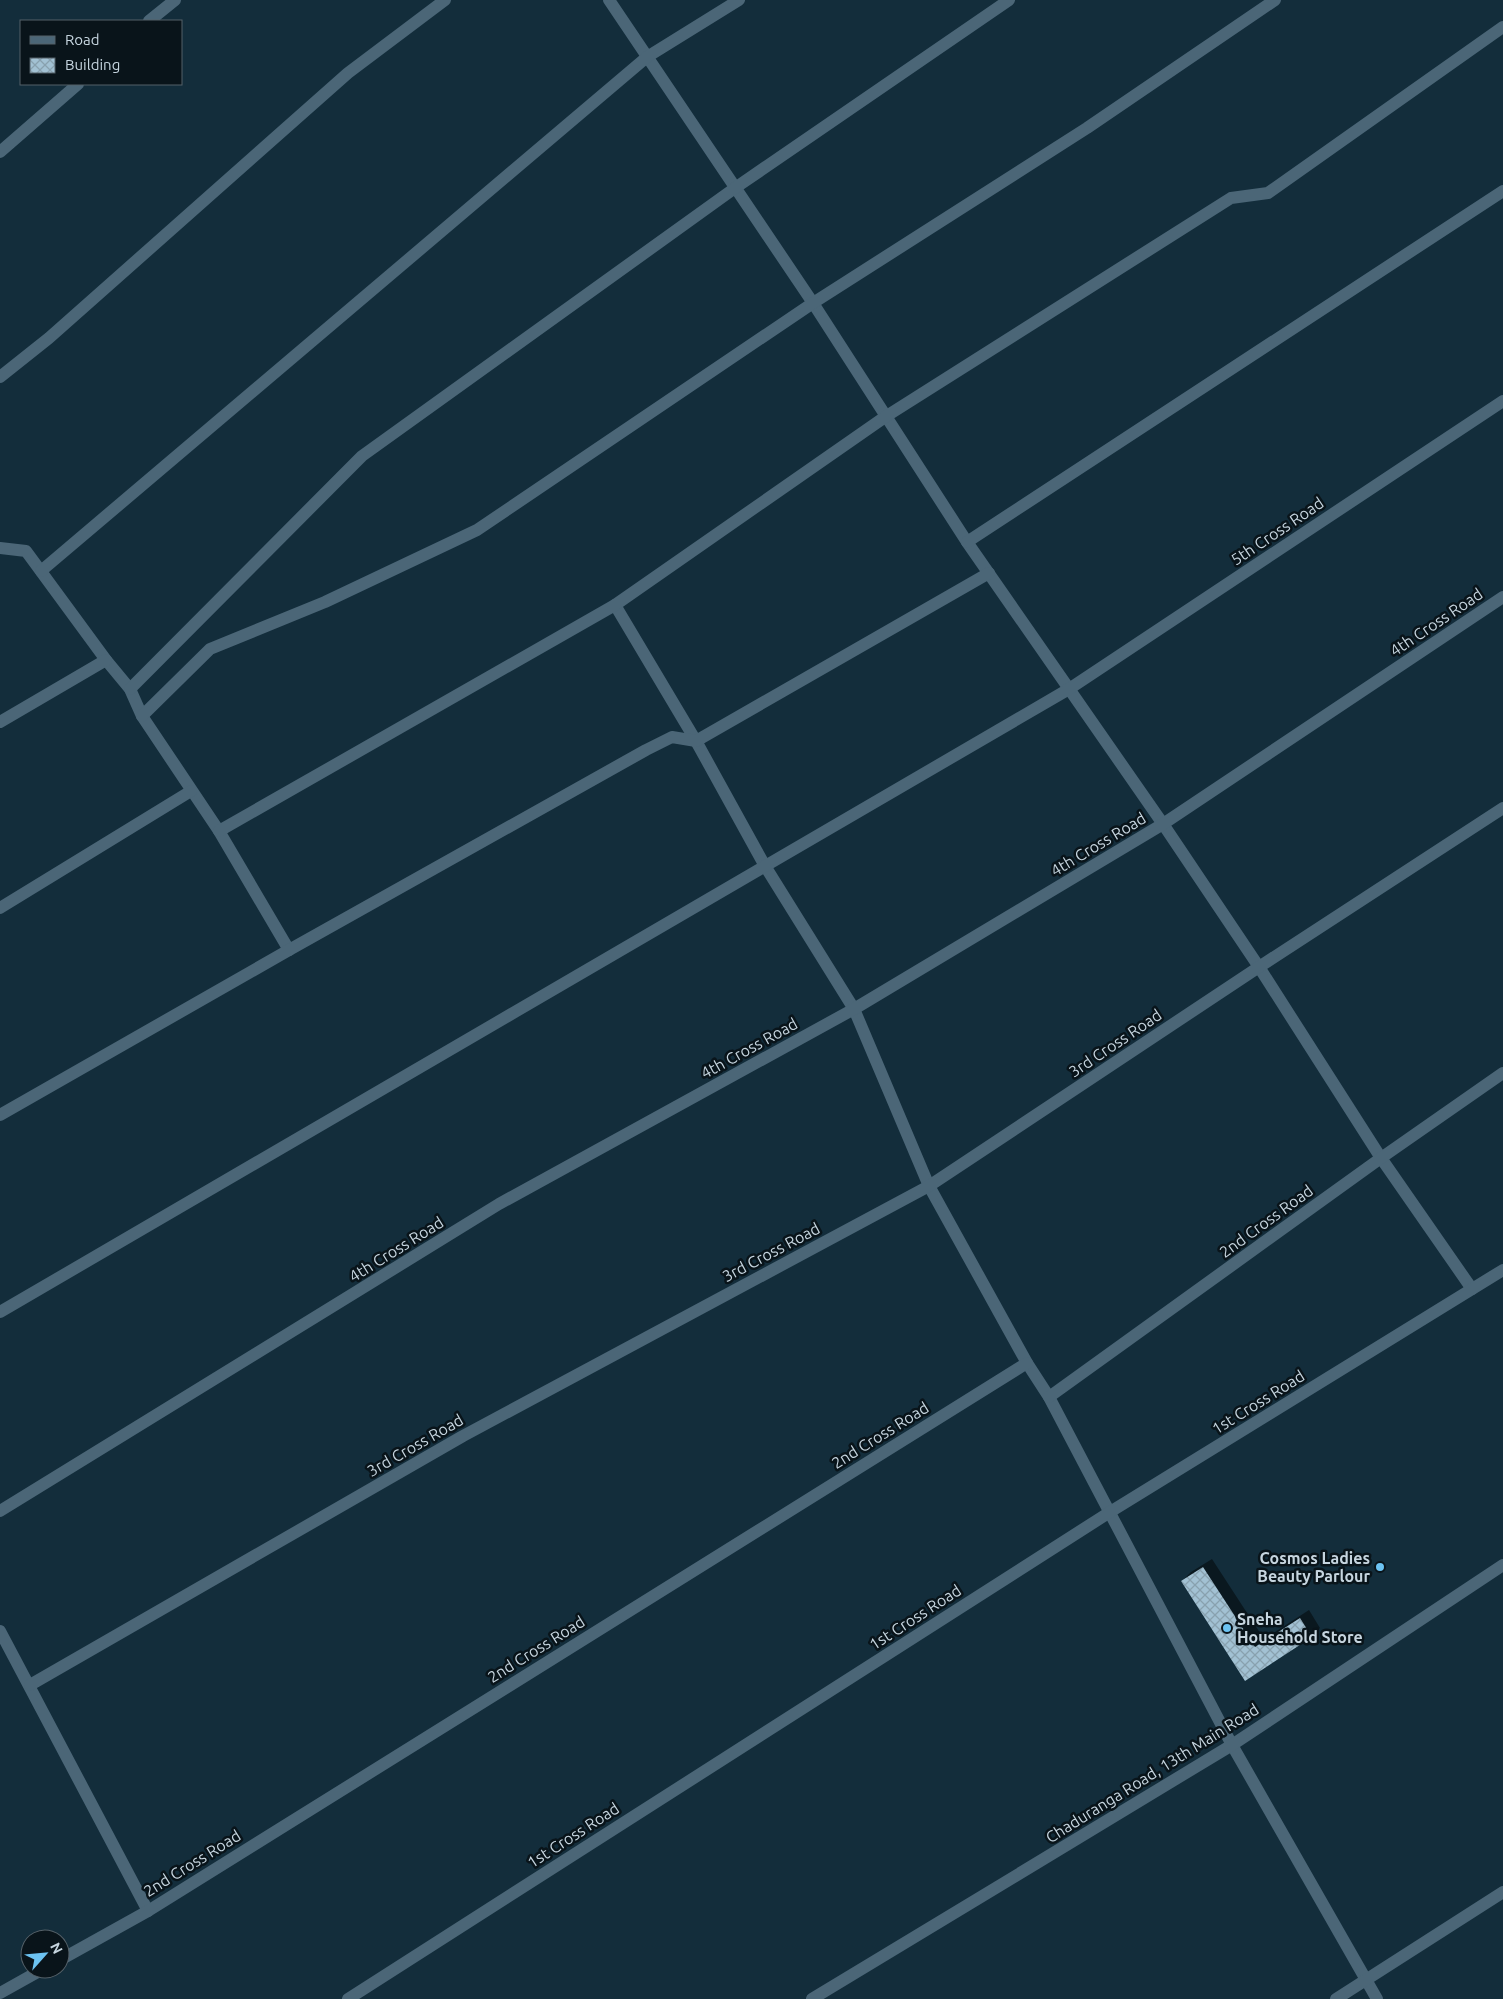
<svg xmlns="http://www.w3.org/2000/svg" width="1503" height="1999" font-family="Ubuntu,sans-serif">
<defs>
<pattern id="building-cross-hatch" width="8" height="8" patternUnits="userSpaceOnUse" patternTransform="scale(1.25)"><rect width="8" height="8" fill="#a2c1d3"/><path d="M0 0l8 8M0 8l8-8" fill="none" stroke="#88a1af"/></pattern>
</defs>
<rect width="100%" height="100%" fill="#132d3b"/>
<path fill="#0007" d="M 1212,1559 L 1264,1639 L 1309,1610 L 1320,1628 L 1312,1636 L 1245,1679 L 1182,1581 L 1191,1572 Z"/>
<path fill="url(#building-cross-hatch)" d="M 1203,1567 L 1255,1647 L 1300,1618 L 1312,1637 L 1245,1681 L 1181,1581 Z"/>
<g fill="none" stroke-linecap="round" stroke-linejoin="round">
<g stroke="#4b6677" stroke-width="12">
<path d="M 609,0 L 813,303 L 967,542 L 1163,824 L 1259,967 L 1381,1158 L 1472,1289"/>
<path d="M 149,21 L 175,0"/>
<path d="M 0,152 L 78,84"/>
<path d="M 0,377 L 49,338 L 348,73 L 445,0"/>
<path d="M 967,542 L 1503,191"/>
<path d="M 0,548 L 26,551 L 106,660 L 130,689 L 142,716 L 219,831 L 289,950"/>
<path d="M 41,571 L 647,57 L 739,0"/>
<path d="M 615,605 L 696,741 L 765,866 L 854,1009 L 929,1186 L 1027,1363 L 1049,1397 L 1232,1745 L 1377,1999"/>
<path d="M 130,689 L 362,456 L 735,188 L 1009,0"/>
<path d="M 142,716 L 210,649 L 325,602 L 477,530 L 813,303 L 1087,128 L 1275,0"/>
<path d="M 0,722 L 106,660"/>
<path d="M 219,831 L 615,605 L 885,417 L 1231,198 L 1268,193 L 1503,27"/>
<path d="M 0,908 L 191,791"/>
<path d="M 0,1115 L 289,950 L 646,750 L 672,737 L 696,741 L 989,573"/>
<path d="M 0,1312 L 1069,689 L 1503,401"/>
<path d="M 1049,1397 L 1381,1158 L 1503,1073"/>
<path d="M 0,1511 L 499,1204 L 854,1009 L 1163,824 L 1503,597"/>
<path d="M 0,1631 L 148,1911"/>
<path d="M 30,1685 L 463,1436 L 929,1186 L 1259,967 L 1503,808"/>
<path d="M 60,1960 L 148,1911 L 1027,1363"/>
<path d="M 0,1993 L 43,1969"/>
<path d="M 348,1999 L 1110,1512 L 1503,1270"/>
<path d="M 812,1999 L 1232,1745 L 1503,1565"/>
<path d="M 1336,1999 L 1503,1892"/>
</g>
</g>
<g fill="#6cc3f2" stroke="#09141a" stroke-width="2">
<circle cx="1380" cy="1567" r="5"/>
<circle cx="1227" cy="1628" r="5"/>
</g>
<g text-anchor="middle" stroke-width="5" stroke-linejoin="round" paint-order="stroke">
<g font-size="16" fill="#c6d5df" stroke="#09141a">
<text transform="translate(1277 531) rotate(-34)" y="6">5th Cross Road</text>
<text transform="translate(1436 622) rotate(-34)" y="6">4th Cross Road</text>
<text transform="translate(1098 844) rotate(-31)" y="6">4th Cross Road</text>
<text transform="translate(1115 1043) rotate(-34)" y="6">3rd Cross Road</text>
<text transform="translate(749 1048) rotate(-29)" y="6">4th Cross Road</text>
<text transform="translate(1266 1221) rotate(-36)" y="6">2nd Cross Road</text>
<text transform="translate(396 1249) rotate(-32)" y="6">4th Cross Road</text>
<text transform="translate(771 1252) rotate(-28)" y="6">3rd Cross Road</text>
<text transform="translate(1258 1402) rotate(-32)" y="6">1st Cross Road</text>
<text transform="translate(880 1435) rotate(-32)" y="6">2nd Cross Road</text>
<text transform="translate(415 1445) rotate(-30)" y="6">3rd Cross Road</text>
<text transform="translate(915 1617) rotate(-33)" y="6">1st Cross Road</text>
<text transform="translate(536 1649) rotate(-32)" y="6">2nd Cross Road</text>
<text transform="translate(1152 1773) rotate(-32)" y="6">Chaduranga Road, 13th Main Road</text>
<text transform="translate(573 1835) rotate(-33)" y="6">1st Cross Road</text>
<text transform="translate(192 1863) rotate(-32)" y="6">2nd Cross Road</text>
</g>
<g font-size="16" font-weight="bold" fill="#c6d5df" stroke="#09141a" text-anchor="end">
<text x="1370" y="1564">Cosmos Ladies<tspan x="1370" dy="18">Beauty Parlour</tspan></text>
<text x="1237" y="1625" text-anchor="start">Sneha<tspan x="1237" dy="18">Household Store</tspan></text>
</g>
</g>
<rect x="20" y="20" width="162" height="65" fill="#09141a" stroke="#556169"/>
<rect x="30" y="36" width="25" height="8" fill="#4b6677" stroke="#556169"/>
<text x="65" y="45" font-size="15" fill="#c6d5df">Road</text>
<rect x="30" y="58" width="25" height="15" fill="url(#building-cross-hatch)" stroke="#556169"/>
<text x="65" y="70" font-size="15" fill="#c6d5df">Building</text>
<g transform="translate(45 1954) rotate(63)"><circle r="24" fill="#09141a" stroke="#556169"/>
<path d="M0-4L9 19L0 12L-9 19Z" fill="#6cc3f2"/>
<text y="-8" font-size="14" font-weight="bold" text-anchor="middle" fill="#c6d5df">N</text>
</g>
</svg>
